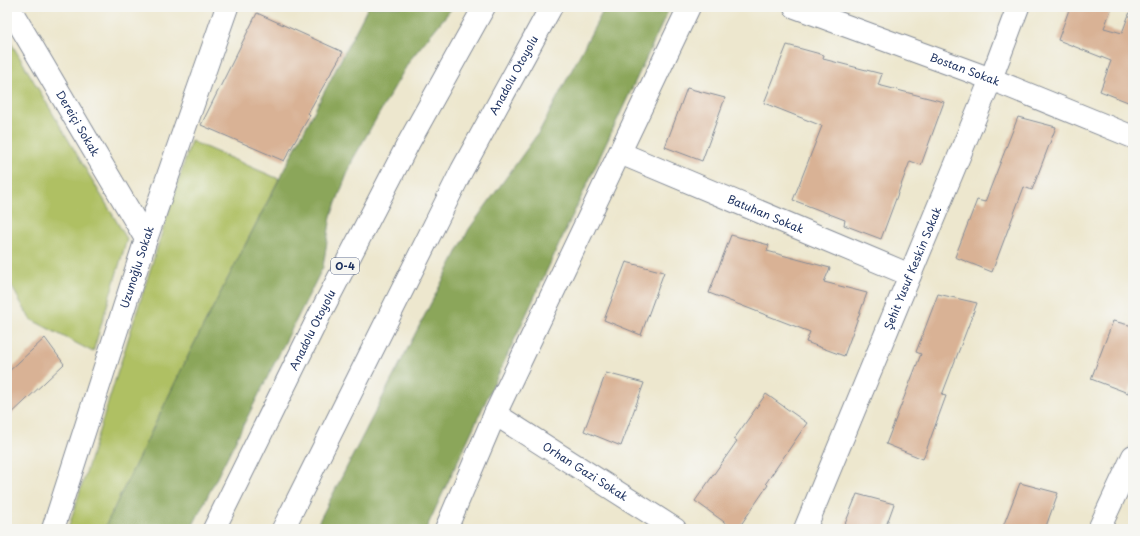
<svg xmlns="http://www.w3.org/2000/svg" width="1140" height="536" font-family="'Playpen Sans',sans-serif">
<rect width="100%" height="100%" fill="#f6f6f2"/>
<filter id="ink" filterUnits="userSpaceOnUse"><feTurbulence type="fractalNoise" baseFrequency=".025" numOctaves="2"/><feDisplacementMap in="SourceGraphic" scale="8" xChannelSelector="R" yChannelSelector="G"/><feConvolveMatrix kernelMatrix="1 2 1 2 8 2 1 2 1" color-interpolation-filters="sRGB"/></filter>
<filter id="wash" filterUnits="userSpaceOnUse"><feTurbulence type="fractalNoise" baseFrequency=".012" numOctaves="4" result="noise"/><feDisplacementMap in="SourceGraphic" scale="16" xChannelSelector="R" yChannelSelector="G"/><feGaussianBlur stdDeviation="0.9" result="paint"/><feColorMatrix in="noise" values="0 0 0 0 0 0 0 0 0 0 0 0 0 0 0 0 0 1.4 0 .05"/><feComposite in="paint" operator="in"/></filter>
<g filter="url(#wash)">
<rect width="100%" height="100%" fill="#ede7ce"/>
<g fill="#afc064" stroke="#657861">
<path d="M 7,36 L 127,239 L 93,352 L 30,319 L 7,278 Z"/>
<path d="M 191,141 L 279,179 L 191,350 L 104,529 L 68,529 Z"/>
</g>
<g fill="#8ba65a" stroke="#536a5c">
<path d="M 368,7 L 453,7 L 410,60 L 353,159 L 331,216 L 323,267 L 191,529 L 104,529 L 191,350 Z"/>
<path d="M 605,7 L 670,7 L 426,529 L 315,529 L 469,229 L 539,132 Z"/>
</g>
<g id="blocks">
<g fill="#d9b295">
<path d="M 1070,7 L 1112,7 L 1104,28 L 1122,33 L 1131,9 L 1133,9 L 1133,104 L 1100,91 L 1111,61 L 1058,40 Z"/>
<path d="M 257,13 L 343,52 L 308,113 L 310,115 L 284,161 L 201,125 Z"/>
<path d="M 787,45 L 824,55 L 823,59 L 882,74 L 878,85 L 944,102 L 921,165 L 910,161 L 881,239 L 844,225 L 845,220 L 793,200 L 822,126 L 764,103 Z"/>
<path d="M 687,88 L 725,98 L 702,161 L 665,147 Z"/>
<path d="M 1018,117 L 1056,127 L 1032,190 L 1024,187 L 992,272 L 955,257 L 977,200 L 985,202 Z"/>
<path d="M 731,235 L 769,245 L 767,251 L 830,268 L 824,282 L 867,293 L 844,356 L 806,342 L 810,332 L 709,293 Z"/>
<path d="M 626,262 L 664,272 L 641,335 L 604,320 Z"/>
<path d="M 938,294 L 977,303 L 942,395 L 946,396 L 923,459 L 886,444 L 921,354 L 916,352 Z"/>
<path d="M 1113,321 L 1133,326 L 1133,379 L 1128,393 L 1091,379 Z"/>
<path d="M 45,338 L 64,364 L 7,418 L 7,373 Z"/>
<path d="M 606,373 L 644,383 L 621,446 L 584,431 Z"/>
<path d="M 766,394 L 807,423 L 766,483 L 768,485 L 738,529 L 734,529 L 695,501 L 737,441 L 734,439 Z"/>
<path d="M 1020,483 L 1058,493 L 1045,529 L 1002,529 Z"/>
<path d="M 857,494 L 894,504 L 885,529 L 843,529 Z"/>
</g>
</g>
</g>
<g filter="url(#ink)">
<use href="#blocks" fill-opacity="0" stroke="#848b96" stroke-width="1"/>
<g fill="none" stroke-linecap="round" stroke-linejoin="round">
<g stroke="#848b96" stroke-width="24">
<g id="street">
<path id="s1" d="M 9,7 L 146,239"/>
<path id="s2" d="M 795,7 L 991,79 L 1133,137"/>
<path id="s3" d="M 620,153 L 910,275"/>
<path id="s4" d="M 495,414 L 675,529"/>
<path id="s5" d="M 53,529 L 146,239 L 227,7"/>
<path d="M 446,529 L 495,414 L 689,7"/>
<path id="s6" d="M 805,529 L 991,79 L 1018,7"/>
<path d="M 1099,529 L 1133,456"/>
</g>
</g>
<g stroke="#848b96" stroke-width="24">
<g id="highway">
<path id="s7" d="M 214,529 L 320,314 L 409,142 L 484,7"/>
<path id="s8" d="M 283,529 L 462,170 L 551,7"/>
</g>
</g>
<use href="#street" stroke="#fff" stroke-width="22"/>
<use href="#highway" stroke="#fff" stroke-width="22"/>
</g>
</g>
<g text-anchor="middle" stroke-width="3.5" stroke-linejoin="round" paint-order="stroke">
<rect fill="#f6f6f2" stroke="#5d6b8a" stroke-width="1" x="331" y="258" width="28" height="16" rx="3"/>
<g font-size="10" font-weight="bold" fill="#1b2f5e">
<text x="345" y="270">O-4</text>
</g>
<g font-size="11" fill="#1b2f5e" stroke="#f6f6f2">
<text dy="4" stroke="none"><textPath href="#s2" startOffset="181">Bostan Sokak</textPath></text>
<text dy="4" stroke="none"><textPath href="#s8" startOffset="509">Anadolu Otoyolu</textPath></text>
<text dy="4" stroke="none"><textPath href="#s1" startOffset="135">Dereiçi Sokak</textPath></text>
<text dy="4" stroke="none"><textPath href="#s3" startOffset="158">Batuhan Sokak</textPath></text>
<text dy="4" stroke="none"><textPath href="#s5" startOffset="275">Uzunoğlu Sokak</textPath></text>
<text dy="4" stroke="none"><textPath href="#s6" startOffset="282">Şehit Yusuf Keskin Sokak</textPath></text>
<text dy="4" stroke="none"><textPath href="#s7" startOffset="222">Anadolu Otoyolu</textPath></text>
<text dy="4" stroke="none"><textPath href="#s4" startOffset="107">Orhan Gazi Sokak</textPath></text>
</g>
</g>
<rect width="1140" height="536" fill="none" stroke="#f6f6f2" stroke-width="24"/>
</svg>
